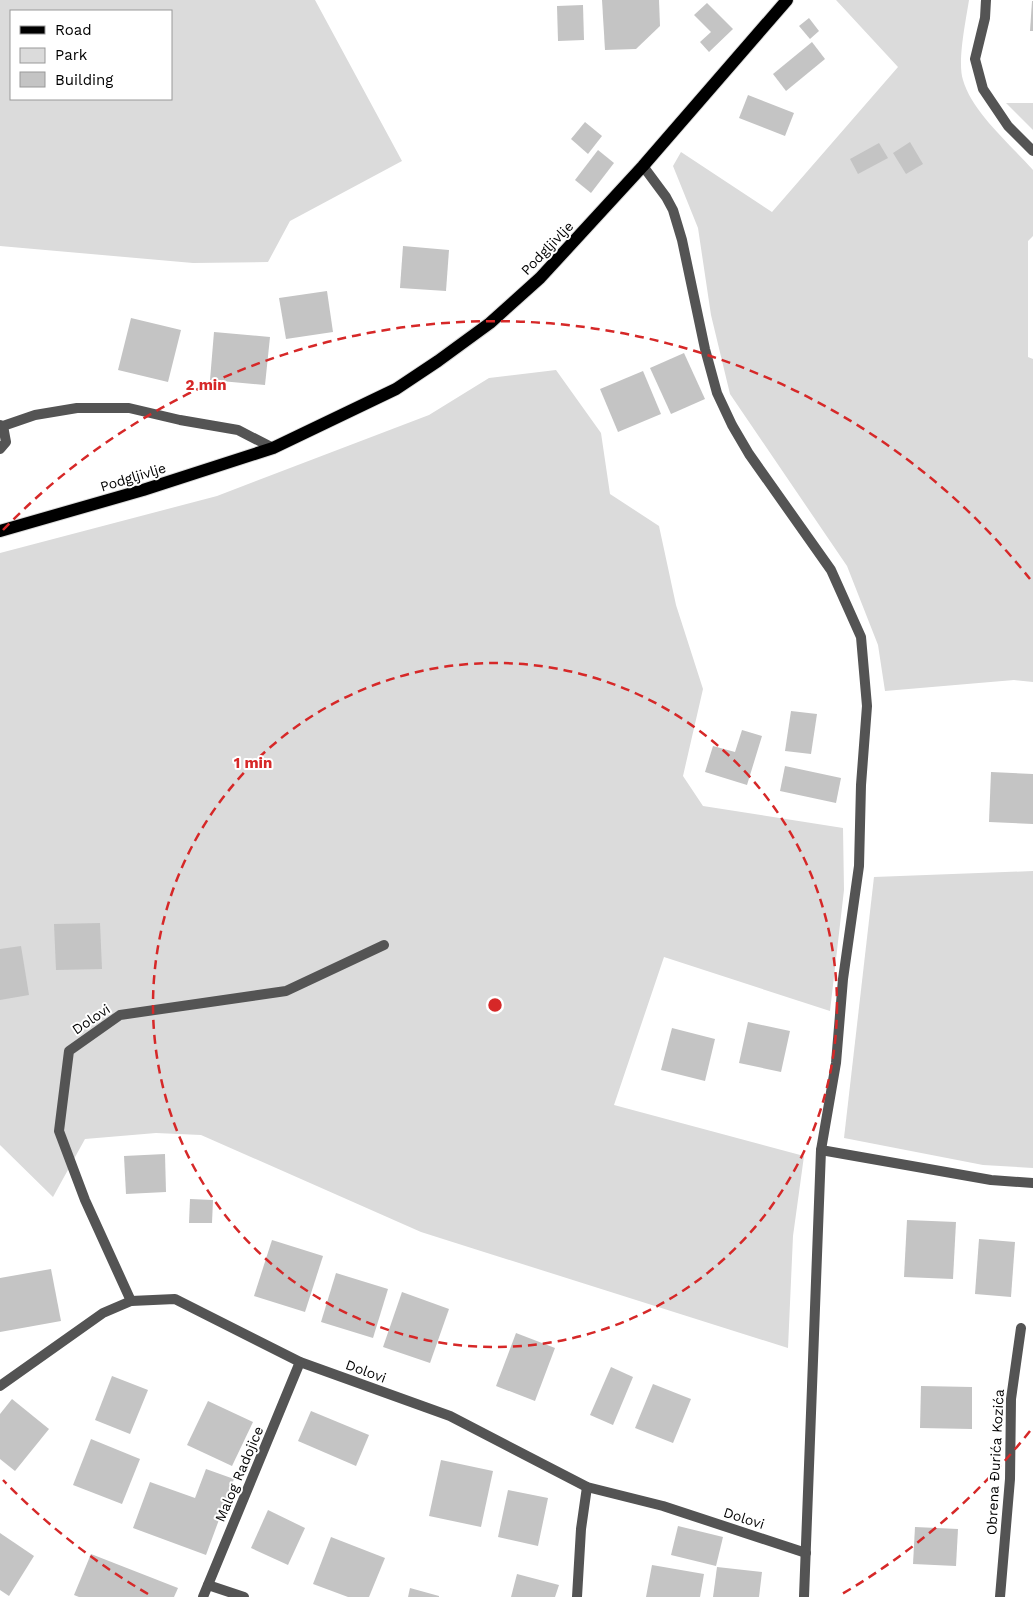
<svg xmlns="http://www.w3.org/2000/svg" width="1033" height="1597" font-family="'Work Sans',sans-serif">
<rect width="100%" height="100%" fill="#fff"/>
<g fill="#dbdbdb" fill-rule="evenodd">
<path d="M 0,0 L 315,0 L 402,161 L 290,221 L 268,262 L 193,263 L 0,246 ZM 11,11 L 171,11 L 171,99 L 11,99 Z"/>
<path d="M 836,0 L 969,0 C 966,20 957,62 963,80 C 972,112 1011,145 1033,170 L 1033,236 L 1028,241 L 1028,357 L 1033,359 L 1033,682 L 1014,680 L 885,691 L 878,645 L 847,566 L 730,394 L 711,315 L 698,228 L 673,166 L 681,152 L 772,212 L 898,67 Z"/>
<path d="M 1006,103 L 1033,103 L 1033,130 Z"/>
<path d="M 556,370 L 601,433 L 610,494 L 659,526 L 676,605 L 703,689 L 683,776 L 703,806 L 843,828 L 844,890 L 830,1011 L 664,957 L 614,1105 L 804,1156 L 793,1236 L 788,1348 L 421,1232 L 201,1135 L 156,1133 L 85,1139 L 53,1197 L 0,1145 L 0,553 L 217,496 L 429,415 L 489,378 Z"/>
<path d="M 1033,871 L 1033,1168 L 983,1165 L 844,1138 L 874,877 Z"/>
</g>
<g fill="#c4c4c4">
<path d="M 602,0 L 659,0 L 660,26 L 636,49 L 605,50 Z"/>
<path d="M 1032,1 L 1033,1 L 1033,31 L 1030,31 Z"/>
<path d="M 707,3 L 733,29 L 709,52 L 700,42 L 711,32 L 694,15 Z"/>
<path d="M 583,5 L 584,40 L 558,41 L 557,6 Z"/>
<path d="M 809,18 L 819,31 L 810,39 L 799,26 Z"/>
<path d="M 812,42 L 825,59 L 786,91 L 773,74 Z"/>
<path d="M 748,95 L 794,113 L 785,136 L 739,118 Z"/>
<path d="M 585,122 L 602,136 L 588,154 L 571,139 Z"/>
<path d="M 910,142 L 923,164 L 906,174 L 893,153 Z"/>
<path d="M 879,143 L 888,158 L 858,174 L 850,159 Z"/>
<path d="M 598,150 L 614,163 L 591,193 L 575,180 Z"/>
<path d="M 403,246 L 449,250 L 446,291 L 400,288 Z"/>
<path d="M 327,291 L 333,332 L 286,339 L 279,298 Z"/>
<path d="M 131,318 L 181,330 L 168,382 L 118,370 Z"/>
<path d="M 214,332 L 270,337 L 265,385 L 210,380 Z"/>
<path d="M 684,353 L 705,399 L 671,414 L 650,368 Z"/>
<path d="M 643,371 L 661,414 L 618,432 L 600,389 Z"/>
<path d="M 791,711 L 817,714 L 811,754 L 785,751 Z"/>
<path d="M 742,730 L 762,736 L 747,785 L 705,772 L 713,746 L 735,752 Z"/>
<path d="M 785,766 L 841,778 L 836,803 L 780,791 Z"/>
<path d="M 991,772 L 1033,774 L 1033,824 L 989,822 Z"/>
<path d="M 100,923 L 102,969 L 56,970 L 54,924 Z"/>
<path d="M 21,946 L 29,995 L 0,1000 L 0,949 Z"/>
<path d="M 748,1022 L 790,1031 L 781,1072 L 739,1063 Z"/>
<path d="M 672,1028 L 715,1039 L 705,1081 L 661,1070 Z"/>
<path d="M 165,1154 L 166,1192 L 126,1194 L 124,1156 Z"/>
<path d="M 190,1199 L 213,1200 L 212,1223 L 189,1223 Z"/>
<path d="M 907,1220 L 956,1222 L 953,1279 L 904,1277 Z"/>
<path d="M 979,1239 L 1015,1242 L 1011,1297 L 975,1294 Z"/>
<path d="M 272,1240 L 323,1256 L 305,1312 L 254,1296 Z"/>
<path d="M 51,1269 L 61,1321 L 0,1332 L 0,1278 Z"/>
<path d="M 336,1273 L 388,1289 L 373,1338 L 321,1322 Z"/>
<path d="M 402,1292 L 449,1309 L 430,1363 L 383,1347 Z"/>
<path d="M 516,1333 L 555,1348 L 535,1401 L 496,1386 Z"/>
<path d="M 611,1367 L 633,1377 L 613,1425 L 590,1415 Z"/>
<path d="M 112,1376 L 148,1390 L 130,1434 L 95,1420 Z"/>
<path d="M 653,1384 L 691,1399 L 673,1443 L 635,1428 Z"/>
<path d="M 921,1386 L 972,1387 L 972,1429 L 920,1428 Z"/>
<path d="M 12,1399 L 49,1429 L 15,1471 L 0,1459 L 0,1414 Z"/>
<path d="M 208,1401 L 253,1422 L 232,1466 L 187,1445 Z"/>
<path d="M 311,1411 L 369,1435 L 356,1466 L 298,1441 Z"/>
<path d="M 91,1439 L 140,1459 L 122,1504 L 73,1485 Z"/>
<path d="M 441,1460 L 493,1471 L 481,1527 L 429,1516 Z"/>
<path d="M 206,1469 L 234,1479 L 206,1555 L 133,1528 L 150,1482 L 195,1498 Z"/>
<path d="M 508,1490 L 548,1498 L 538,1546 L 498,1537 Z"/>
<path d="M 268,1510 L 305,1528 L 288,1565 L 251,1548 Z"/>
<path d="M 678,1526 L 723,1537 L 716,1566 L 671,1555 Z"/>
<path d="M 915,1527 L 958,1529 L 956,1566 L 913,1564 Z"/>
<path d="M 0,1533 L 34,1556 L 9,1596 L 0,1590 Z"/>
<path d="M 331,1537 L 385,1558 L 369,1597 L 348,1597 L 313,1584 Z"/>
<path d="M 91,1554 L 178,1588 L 174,1597 L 79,1597 L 74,1595 Z"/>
<path d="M 652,1565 L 704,1574 L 700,1597 L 646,1597 Z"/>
<path d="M 717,1567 L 762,1572 L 759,1597 L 713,1597 Z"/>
<path d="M 517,1574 L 559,1585 L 555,1597 L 511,1597 Z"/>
<path d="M 410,1588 L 439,1596 L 439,1597 L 408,1597 Z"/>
</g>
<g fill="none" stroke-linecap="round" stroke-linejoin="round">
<g stroke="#dbdbdb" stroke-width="14">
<path id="primary" d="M 0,531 L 143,490 L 273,448 L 396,389 L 438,361 L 490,323 L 540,278 L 643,166 L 787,0"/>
</g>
<g stroke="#545454" stroke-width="10">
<path d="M 986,0 L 985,18 L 975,59 L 983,89 L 1008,126 L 1033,151"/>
<path d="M 643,166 L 666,197 L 673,210 L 682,240 L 705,349 L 717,393 L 732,425 L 749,454 L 831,570 L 861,637 L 867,706 L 861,785 L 859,866 L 843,979 L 836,1063 L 821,1150 L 804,1597"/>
<path d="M 0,425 L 3,426 L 35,415 L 77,408 L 129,408 L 180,420 L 238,430 L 273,448"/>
<path d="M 0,449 L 6,442 L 3,426"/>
<path d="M 821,1150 L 991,1180 L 1033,1183"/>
<path d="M 131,1301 L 85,1200 L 59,1131 L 69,1051 L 120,1015 L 286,991 L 384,945"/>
<path d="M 0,1386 L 103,1313 L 131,1301 L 175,1299 L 300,1362 L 450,1416 L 587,1487 L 663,1506 L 806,1553"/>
<path d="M 208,1585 L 244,1597"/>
<path d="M 203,1597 L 300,1362"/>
<path d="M 577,1597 L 581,1529 L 587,1487"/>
<path d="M 1000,1597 L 1010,1479 L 1011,1399 L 1021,1328"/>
</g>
<use href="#primary" stroke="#000" stroke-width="12"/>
</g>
<g fill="none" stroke="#d62828" stroke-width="2.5" stroke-dasharray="9 6">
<circle cx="495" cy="1005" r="342"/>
<path d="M1030 1431A684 684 0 0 1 842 1594M148 1594A684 684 0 0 1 3 1480M3 530A684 684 0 0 1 1030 579"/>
</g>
<g text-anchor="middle" stroke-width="4" stroke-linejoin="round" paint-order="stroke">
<g font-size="14" fill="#000" stroke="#fff">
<text transform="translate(547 248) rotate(-46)" y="5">Podgljivlje</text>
<text transform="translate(133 477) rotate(-17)" y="5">Podgljivlje</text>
<text transform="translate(91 1019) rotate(-34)" y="5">Dolovi</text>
<text transform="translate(366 1371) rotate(20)" y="5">Dolovi</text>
<text transform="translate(995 1462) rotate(-87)" y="5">Obrena Đurića Kozića</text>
<text transform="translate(239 1474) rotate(-67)" y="5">Malog Radojice</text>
<text transform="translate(744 1518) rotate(18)" y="5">Dolovi</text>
</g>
</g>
<circle cx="495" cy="1005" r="8" fill="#d62828" stroke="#fff" stroke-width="2.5"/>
<g font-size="15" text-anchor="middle" font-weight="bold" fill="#d62828" stroke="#fff" stroke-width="4" stroke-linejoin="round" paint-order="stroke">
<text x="206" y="390">2 min</text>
<text x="253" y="768">1 min</text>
</g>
<rect x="10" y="10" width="162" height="90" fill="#ffffff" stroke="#999999"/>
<rect x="20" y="26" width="25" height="8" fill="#000000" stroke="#999999"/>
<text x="55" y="35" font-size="15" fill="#000000">Road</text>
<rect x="20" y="48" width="25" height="15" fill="#dbdbdb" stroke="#999999"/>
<text x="55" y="60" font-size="15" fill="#000000">Park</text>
<rect x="20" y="72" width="25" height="15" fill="#c4c4c4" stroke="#999999"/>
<text x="55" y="85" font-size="15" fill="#000000">Building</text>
</svg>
